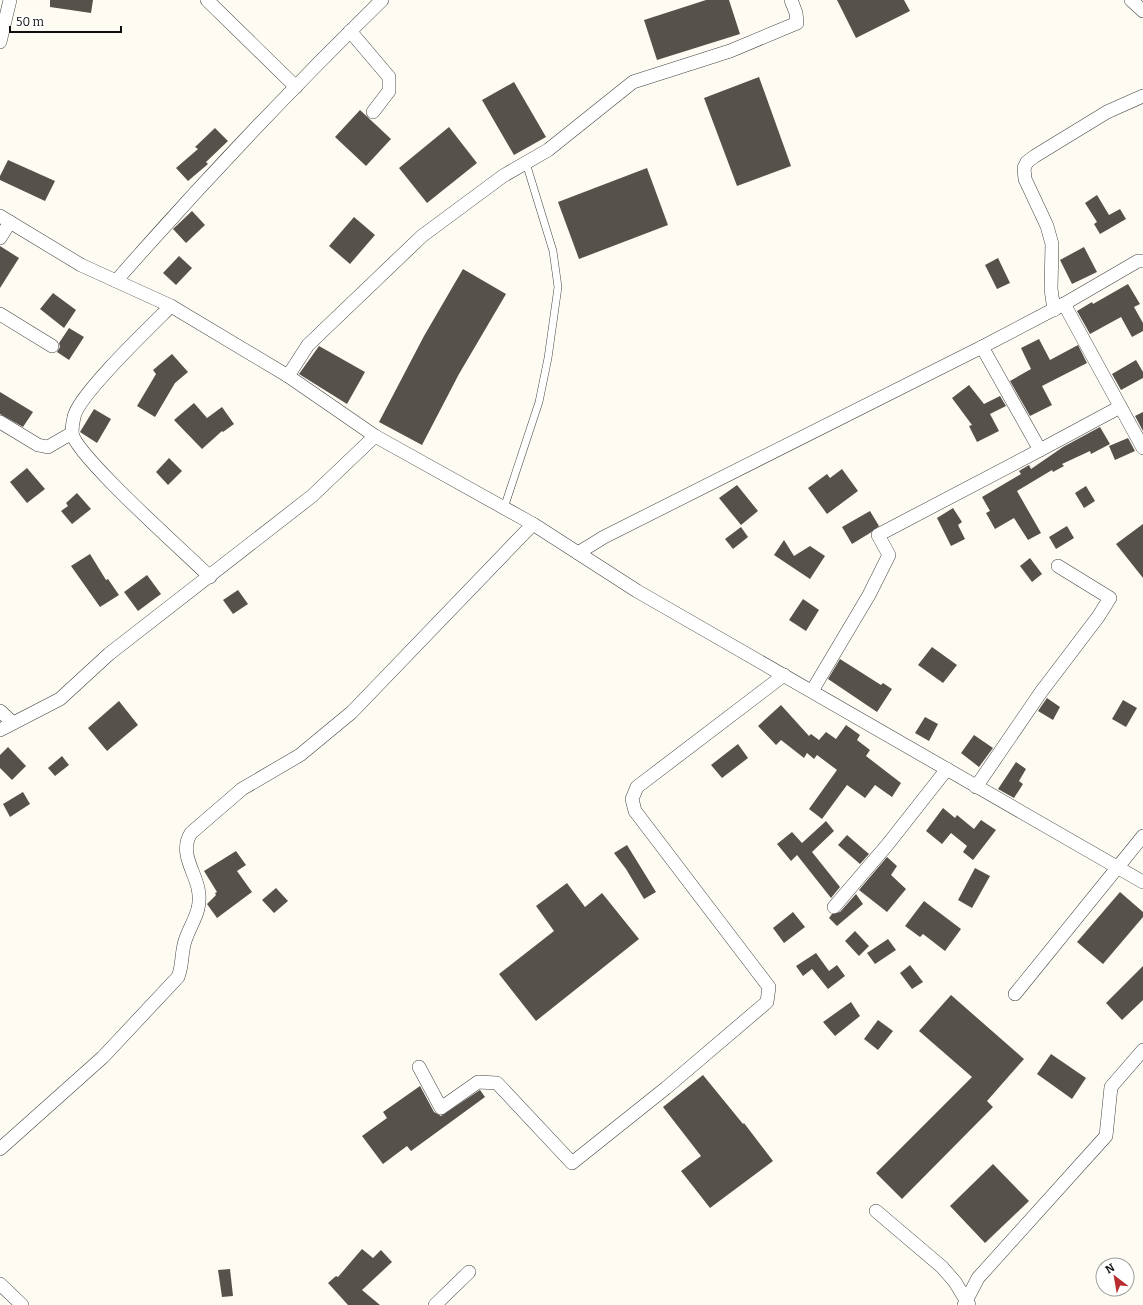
<svg xmlns="http://www.w3.org/2000/svg" width="1143" height="1305" font-family="Bitter,serif">
<rect width="100%" height="100%" fill="#fefcf2"/>
<g fill="#57514c">
<path d="M 50,0 L 93,0 L 91,13 L 50,7 Z"/>
<path d="M 706,0 L 729,0 L 740,34 L 657,60 L 644,20 Z"/>
<path d="M 837,0 L 904,0 L 910,11 L 856,38 Z"/>
<path d="M 759,77 L 791,166 L 737,186 L 704,98 Z"/>
<path d="M 514,82 L 546,137 L 514,155 L 482,100 Z"/>
<path d="M 360,110 L 391,139 L 366,166 L 335,137 Z"/>
<path d="M 449,127 L 477,163 L 427,203 L 399,168 Z"/>
<path d="M 215,128 L 228,141 L 206,162 L 208,164 L 188,181 L 176,168 L 198,149 L 195,147 Z"/>
<path d="M 8,160 L 55,181 L 45,201 L 0,180 L 0,176 Z"/>
<path d="M 647,168 L 668,225 L 579,259 L 558,202 Z"/>
<path d="M 1097,195 L 1109,215 L 1120,209 L 1126,219 L 1100,234 L 1094,224 L 1097,222 L 1085,203 Z"/>
<path d="M 192,211 L 205,225 L 186,243 L 173,229 Z"/>
<path d="M 354,217 L 375,235 L 350,264 L 329,246 Z"/>
<path d="M 0,246 L 19,258 L 0,288 Z"/>
<path d="M 1084,247 L 1097,272 L 1072,284 L 1060,260 Z"/>
<path d="M 179,256 L 192,268 L 176,285 L 163,273 Z"/>
<path d="M 998,258 L 1010,283 L 997,289 L 985,265 Z"/>
<path d="M 463,269 L 506,294 L 459,374 L 422,445 L 379,422 L 424,336 Z"/>
<path d="M 1128,284 L 1140,304 L 1134,307 L 1143,323 L 1143,331 L 1132,337 L 1121,317 L 1090,334 L 1077,311 L 1092,302 L 1093,304 Z"/>
<path d="M 53,293 L 76,310 L 64,328 L 40,309 Z"/>
<path d="M 69,328 L 84,337 L 69,360 L 57,352 L 60,347 L 59,343 Z"/>
<path d="M 1039,339 L 1050,360 L 1078,345 L 1087,363 L 1042,386 L 1052,405 L 1030,416 L 1010,381 L 1031,369 L 1021,348 Z"/>
<path d="M 319,346 L 365,372 L 347,404 L 299,374 Z"/>
<path d="M 172,354 L 188,372 L 175,383 L 155,417 L 137,406 L 156,374 L 153,370 Z"/>
<path d="M 1136,360 L 1143,372 L 1143,378 L 1121,390 L 1112,374 Z"/>
<path d="M 969,385 L 984,404 L 1000,396 L 1006,406 L 990,414 L 999,431 L 977,442 L 969,426 L 972,425 L 952,398 Z"/>
<path d="M 0,392 L 33,412 L 23,427 L 0,414 Z"/>
<path d="M 194,403 L 207,418 L 222,407 L 234,424 L 223,432 L 222,431 L 202,449 L 174,420 Z"/>
<path d="M 94,409 L 111,419 L 97,443 L 80,432 Z"/>
<path d="M 1143,412 L 1143,431 L 1135,416 Z"/>
<path d="M 1100,427 L 1110,444 L 1091,454 L 1090,451 L 1062,464 L 1064,466 L 1053,472 L 1052,470 L 1017,491 L 1041,533 L 1028,540 L 1014,518 L 995,529 L 986,513 L 990,511 L 982,497 L 1021,474 L 1019,471 L 1029,465 L 1031,469 L 1063,447 Z"/>
<path d="M 1128,438 L 1135,451 L 1115,460 L 1109,446 Z"/>
<path d="M 169,458 L 182,471 L 168,485 L 156,472 Z"/>
<path d="M 27,468 L 45,489 L 27,503 L 10,482 Z"/>
<path d="M 842,469 L 858,491 L 827,514 L 808,488 L 827,474 L 830,478 Z"/>
<path d="M 737,485 L 758,511 L 741,525 L 719,498 Z"/>
<path d="M 1086,486 L 1095,501 L 1084,508 L 1075,493 Z"/>
<path d="M 77,493 L 91,509 L 72,524 L 61,511 L 68,506 L 66,503 Z"/>
<path d="M 953,508 L 962,522 L 958,525 L 965,539 L 951,546 L 937,518 Z"/>
<path d="M 870,511 L 879,526 L 870,533 L 852,544 L 842,527 Z"/>
<path d="M 1143,524 L 1143,578 L 1116,544 Z"/>
<path d="M 1067,526 L 1074,538 L 1056,549 L 1049,537 Z"/>
<path d="M 741,527 L 748,537 L 733,549 L 725,539 Z"/>
<path d="M 784,540 L 794,556 L 810,546 L 825,556 L 810,579 L 774,555 Z"/>
<path d="M 90,554 L 106,580 L 108,579 L 119,595 L 100,607 L 71,566 Z"/>
<path d="M 1030,558 L 1042,574 L 1032,582 L 1020,566 Z"/>
<path d="M 147,575 L 161,594 L 138,611 L 124,592 Z"/>
<path d="M 238,590 L 248,604 L 233,614 L 223,600 Z"/>
<path d="M 803,599 L 819,610 L 806,631 L 789,620 Z"/>
<path d="M 932,647 L 957,665 L 943,683 L 918,665 Z"/>
<path d="M 840,659 L 881,685 L 883,683 L 892,689 L 877,712 L 828,679 Z"/>
<path d="M 1047,698 L 1060,707 L 1053,720 L 1038,711 Z"/>
<path d="M 1123,700 L 1137,708 L 1126,727 L 1112,719 Z"/>
<path d="M 119,701 L 138,725 L 107,751 L 88,728 Z"/>
<path d="M 781,705 L 809,736 L 811,734 L 819,740 L 826,732 L 836,739 L 846,725 L 860,735 L 857,740 L 870,750 L 866,756 L 901,783 L 892,797 L 875,785 L 865,798 L 847,785 L 822,819 L 809,809 L 837,770 L 817,755 L 814,759 L 807,753 L 804,758 L 781,740 L 776,745 L 758,726 Z"/>
<path d="M 925,717 L 938,724 L 929,741 L 915,733 Z"/>
<path d="M 974,735 L 993,748 L 979,767 L 961,753 Z"/>
<path d="M 738,744 L 748,758 L 722,778 L 711,765 Z"/>
<path d="M 8,747 L 26,766 L 12,780 L 0,768 L 0,755 Z"/>
<path d="M 62,756 L 69,765 L 55,776 L 48,768 Z"/>
<path d="M 1016,762 L 1026,769 L 1019,781 L 1023,784 L 1014,798 L 998,789 Z"/>
<path d="M 23,792 L 30,804 L 10,817 L 3,804 Z"/>
<path d="M 943,808 L 955,818 L 957,815 L 974,829 L 981,820 L 996,830 L 973,860 L 963,852 L 967,846 L 951,833 L 942,844 L 926,831 Z"/>
<path d="M 826,821 L 834,831 L 812,852 L 840,887 L 831,898 L 797,855 L 791,861 L 777,844 L 792,832 L 802,843 Z"/>
<path d="M 847,835 L 869,854 L 860,864 L 838,845 Z"/>
<path d="M 627,845 L 656,892 L 644,899 L 626,869 L 614,853 Z"/>
<path d="M 236,851 L 246,865 L 237,871 L 252,892 L 217,918 L 207,904 L 216,895 L 215,893 L 217,892 L 204,871 Z"/>
<path d="M 887,857 L 897,866 L 891,875 L 906,889 L 887,912 L 859,890 Z"/>
<path d="M 975,868 L 990,876 L 972,908 L 958,900 Z"/>
<path d="M 567,883 L 585,907 L 602,893 L 639,939 L 536,1021 L 499,974 L 554,931 L 536,906 Z"/>
<path d="M 276,888 L 288,901 L 274,913 L 262,900 Z"/>
<path d="M 1120,892 L 1143,912 L 1143,917 L 1103,964 L 1077,942 Z"/>
<path d="M 856,894 L 863,904 L 837,926 L 829,918 L 832,914 L 840,912 Z"/>
<path d="M 924,901 L 961,929 L 945,951 L 923,934 L 920,937 L 905,926 Z"/>
<path d="M 793,912 L 805,927 L 784,943 L 773,928 Z"/>
<path d="M 855,931 L 869,946 L 859,956 L 845,941 Z"/>
<path d="M 888,939 L 896,950 L 875,964 L 867,953 Z"/>
<path d="M 816,953 L 829,971 L 837,965 L 845,976 L 828,989 L 812,969 L 803,976 L 796,966 Z"/>
<path d="M 910,965 L 923,982 L 912,989 L 900,973 Z"/>
<path d="M 1143,966 L 1143,1000 L 1122,1020 L 1106,1003 Z"/>
<path d="M 951,995 L 1024,1059 L 987,1101 L 993,1107 L 902,1199 L 876,1173 L 972,1077 L 919,1031 Z"/>
<path d="M 851,1002 L 860,1016 L 835,1036 L 823,1022 Z"/>
<path d="M 878,1020 L 893,1031 L 878,1050 L 864,1039 Z"/>
<path d="M 1051,1054 L 1086,1078 L 1072,1099 L 1037,1074 Z"/>
<path d="M 703,1075 L 743,1124 L 744,1123 L 773,1161 L 710,1208 L 681,1171 L 701,1156 L 663,1107 Z"/>
<path d="M 420,1086 L 434,1112 L 441,1116 L 480,1090 L 485,1097 L 411,1151 L 407,1146 L 383,1164 L 362,1136 L 387,1118 L 383,1112 Z"/>
<path d="M 993,1164 L 1029,1201 L 985,1243 L 950,1206 Z"/>
<path d="M 362,1249 L 373,1258 L 381,1250 L 392,1262 L 362,1290 L 380,1305 L 348,1305 L 328,1283 L 336,1276 L 338,1277 Z"/>
<path d="M 230,1269 L 233,1296 L 222,1297 L 218,1270 Z"/>
</g>
<g fill="none" stroke-linecap="round" stroke-linejoin="round">
<g stroke="#424242" stroke-width="8">
<path id="service" d="M 504,508 L 539,402 L 548,358 L 558,287 L 553,251 L 526,163"/>
</g>
<g stroke="#424242" stroke-width="14">
<g id="minor">
<path d="M 207,0 L 296,87"/>
<path d="M 1131,0 L 1143,11"/>
<path d="M 350,31 L 389,77 L 389,91 L 373,112"/>
<path d="M 0,42 L 10,0"/>
<path d="M 0,216 L 81,265 L 171,306 L 288,376 L 375,436 L 533,524 L 637,591 L 1143,882"/>
<path d="M 0,238 L 10,222"/>
<path d="M 116,281 C 201,184 290,90 382,0"/>
<path d="M 1064,304 L 1143,448"/>
<path d="M 171,306 C 151,326 78,395 74,417 C 73,421 72,429 72,433 C 76,456 187,554 210,577"/>
<path d="M 1054,310 L 1051,289 L 1052,244 L 1047,226 L 1025,179 L 1024,168 L 1027,162 L 1035,156 L 1107,112 L 1143,96"/>
<path d="M 0,314 L 52,346"/>
<path d="M 288,376 L 308,345 L 422,236 L 503,176 L 548,150 L 633,82 L 730,51 L 797,23 L 796,13 L 791,0"/>
<path d="M 0,422 L 38,445 L 48,447 L 72,433"/>
<path d="M 1040,450 L 1120,407"/>
<path d="M 578,553 L 604,537 L 982,347 L 1064,304 L 1138,261 L 1143,261"/>
<path d="M 812,691 L 869,595 L 889,555 L 878,535 L 1040,450 L 982,347"/>
<path d="M 0,711 L 13,723"/>
<path d="M 0,730 L 60,699 L 109,654 L 312,496 L 375,436"/>
<path d="M 976,787 L 1041,692 L 1098,617 L 1110,598 L 1058,566"/>
<path d="M 834,907 L 888,844 L 947,769"/>
<path d="M 1015,994 L 1143,836"/>
<path d="M 419,1067 L 441,1108 L 478,1082 L 497,1083 L 572,1163 L 666,1088 L 767,1002 L 769,987 L 635,811 L 632,799 L 637,787 L 784,675"/>
<path d="M 0,1149 L 103,1057 L 178,977 C 183,965 181,953 185,941 C 191,922 203,911 198,888 C 194,870 179,852 191,833 L 242,789 L 300,755 L 352,712 L 533,524"/>
<path d="M 876,1211 L 942,1267 L 955,1282 L 969,1305"/>
<path d="M 0,1284 L 22,1305"/>
<path d="M 435,1305 L 469,1272"/>
<path d="M 964,1305 L 978,1278 L 1106,1136 L 1111,1087 L 1143,1050"/>
</g>
</g>
<use href="#service" stroke="#fff" stroke-width="7"/>
<use href="#minor" stroke="#fff" stroke-width="13"/>
</g>
<g transform="translate(1115 1277) rotate(329)"><circle r="19" fill="#ffffff" stroke="#9f9f9f"/>
<path d="M0-3L7 15L0 10L-7 15Z" fill="#b82e30"/>
<text y="-6" font-size="11" font-weight="bold" text-anchor="middle" fill="#0f0f0f">N</text>
</g>
<path d="M10 26v6h111v-6" fill="none" stroke="#0f0f0f" stroke-width="2"/>
<text x="16" y="26" font-size="12" fill="#0f0f0f" stroke="#ffffff" stroke-width="3" paint-order="stroke">50 m</text>
</svg>
